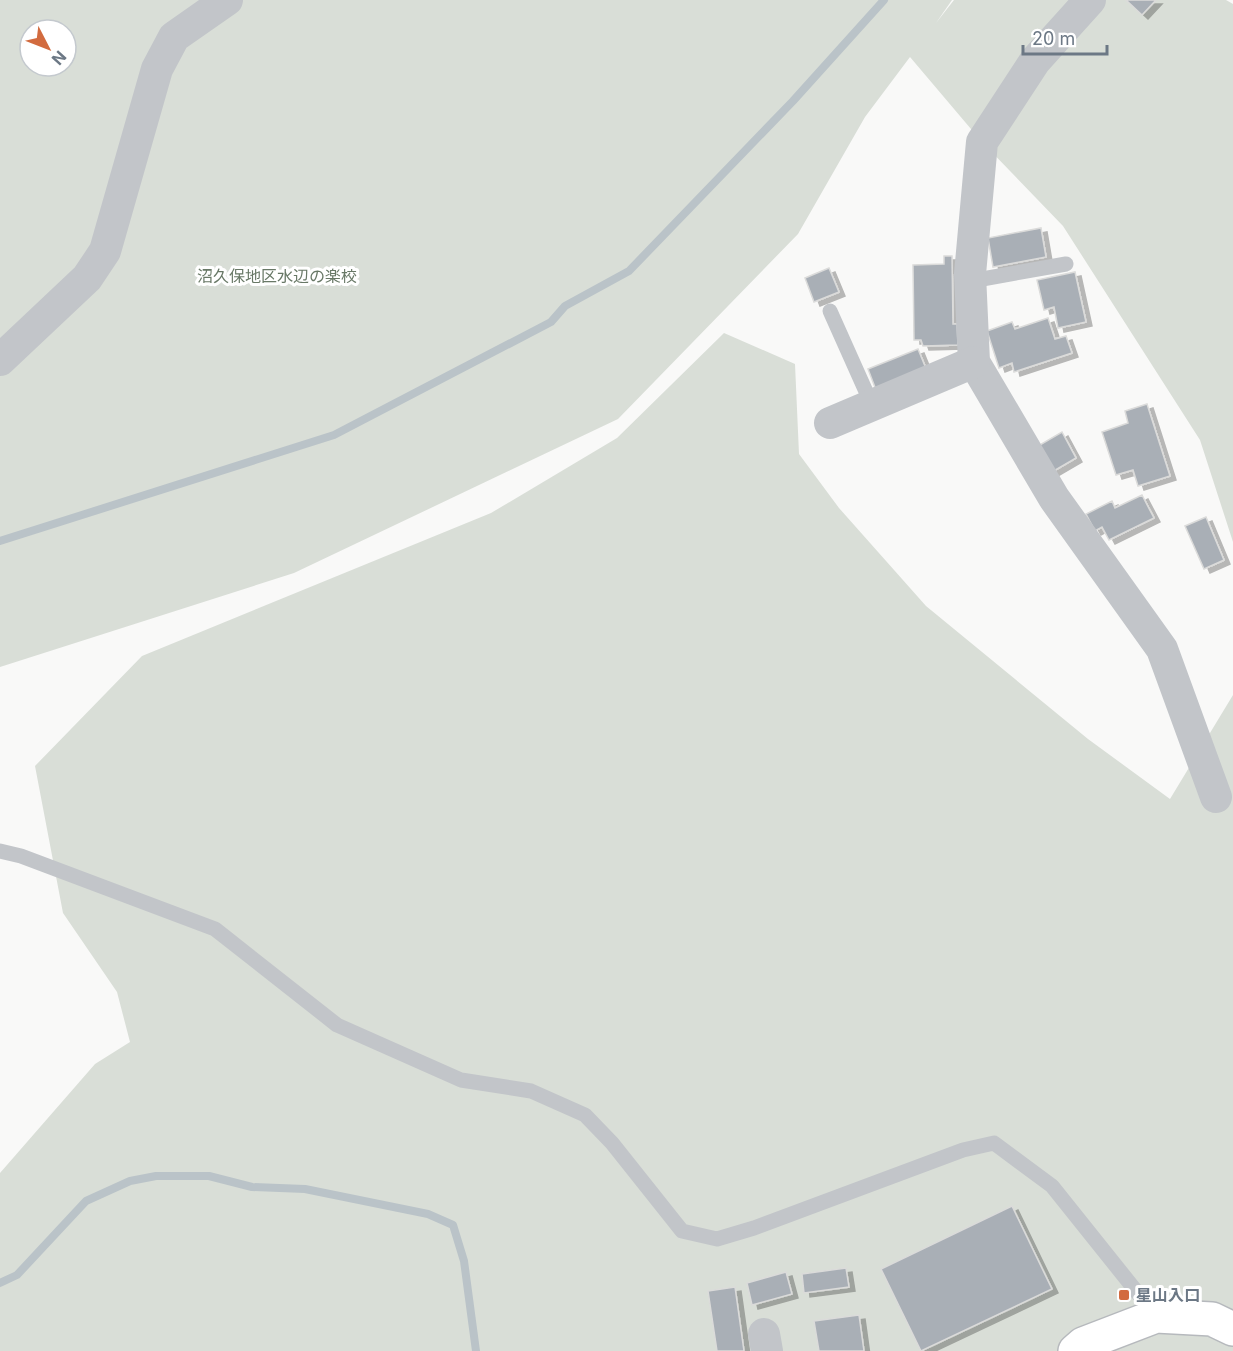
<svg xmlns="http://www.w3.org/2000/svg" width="1233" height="1351" font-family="Inter,'Noto Sans JP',sans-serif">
<defs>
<filter id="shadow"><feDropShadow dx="6" dy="4" stdDeviation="0" flood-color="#0004"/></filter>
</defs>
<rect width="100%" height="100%" fill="#f9f9f8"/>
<g fill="#d9ded7" fill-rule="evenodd">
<path d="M 0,0 L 952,0 L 936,23 L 954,0 L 1226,0 L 1233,4 L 1233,542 L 1200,440 L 1063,226 L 982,142 L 910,57 L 865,117 L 798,234 L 618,419 L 294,573 L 0,667 ZM 30,30 L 66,30 L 66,66 L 30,66 Z"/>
<path d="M 724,333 L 795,364 L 799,454 L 839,508 L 926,606 L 1088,739 L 1170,799 L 1233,695 L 1233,1351 L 0,1351 L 0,1173 L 95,1064 L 130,1042 L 117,992 L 63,913 L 35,766 L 142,656 L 491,513 L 617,438 Z"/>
</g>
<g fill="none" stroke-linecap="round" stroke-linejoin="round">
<g stroke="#bac3c8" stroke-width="8">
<path d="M 0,541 L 334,435 L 551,322 L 565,306 L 629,271 L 793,101 L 884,0"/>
<path d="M 0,1283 L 17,1275 L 86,1201 L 130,1181 L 156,1176 L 209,1176 L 252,1187 L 305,1189 L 428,1214 L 453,1225 L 464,1261 L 476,1351"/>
</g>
</g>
<g fill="#a9afb6" stroke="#dbdbda" stroke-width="1.5" filter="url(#shadow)">
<path d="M 1126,0 L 1156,0 L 1142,15 Z"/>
<path d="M 1041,228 L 1046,257 L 993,267 L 988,238 Z"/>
<path d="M 944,256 L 952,256 L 953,324 L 957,324 L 958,345 L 923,346 L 921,340 L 914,340 L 913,265 L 944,264 Z"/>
<path d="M 829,268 L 839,292 L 814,302 L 805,278 Z"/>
<path d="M 1075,272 L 1086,322 L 1058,328 L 1054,307 L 1044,310 L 1037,280 Z"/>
<path d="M 1048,318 L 1055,339 L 1066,336 L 1072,353 L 1014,372 L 1012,363 L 999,368 L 987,331 L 1012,322 L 1015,329 Z"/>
<path d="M 918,349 L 927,371 L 876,390 L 868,369 Z"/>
<path d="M 1147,404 L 1170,476 L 1138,486 L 1133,470 L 1116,475 L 1102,432 L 1128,423 L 1125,411 Z"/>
<path d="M 1062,432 L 1076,458 L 1052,472 L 1038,446 Z"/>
<path d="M 1142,495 L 1154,518 L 1109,540 L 1102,527 L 1095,531 L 1086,514 L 1112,501 L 1115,508 Z"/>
<path d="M 1206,517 L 1224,560 L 1204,569 L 1185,526 Z"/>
<path d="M 1012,1206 L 1052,1289 L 921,1351 L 881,1269 Z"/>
<path d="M 846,1268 L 849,1287 L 804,1293 L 802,1274 Z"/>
<path d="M 786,1272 L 792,1294 L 752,1305 L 747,1283 Z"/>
<path d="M 735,1287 L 744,1351 L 717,1351 L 708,1291 Z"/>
<path d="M 859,1315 L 864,1351 L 819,1351 L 814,1321 Z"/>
</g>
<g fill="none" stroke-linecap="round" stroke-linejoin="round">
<g stroke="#b6b9bd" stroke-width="36">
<path id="primary" d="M 1075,1351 L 1083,1344 L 1156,1316 L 1212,1319 L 1233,1329"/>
</g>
<g stroke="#c2c5c9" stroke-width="15">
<path d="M 971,281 L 1066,264"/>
<path d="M 830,311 L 872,405"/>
<path d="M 0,851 L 21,856 L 215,929 L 337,1025 L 461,1080 L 531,1091 L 585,1115 L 612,1143 L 682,1231 L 717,1239 L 754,1228 L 963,1150 L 994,1143 L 1052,1186 L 1156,1316"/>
</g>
<g stroke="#c2c5c9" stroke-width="32">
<path d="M 1090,0 L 1035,61 L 982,142 L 970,274 L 974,362 L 1054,498 L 1162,649 L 1216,797"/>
<path d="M 0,360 L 87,278 L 105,251 L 157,69 L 174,37 L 227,0"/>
<path d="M 830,423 L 974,362"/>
<path d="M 764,1334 L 767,1351"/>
</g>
<use href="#primary" stroke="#fff" stroke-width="33"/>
</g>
<rect fill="#d26b3f" stroke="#fff" stroke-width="2" x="1118" y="1289" width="12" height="12" rx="3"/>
<g text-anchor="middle" stroke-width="6" stroke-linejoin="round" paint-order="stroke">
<g font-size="16" fill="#687866" stroke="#fff">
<text x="277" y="282">沼久保地区水辺の楽校</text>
</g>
<g font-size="16" font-weight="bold" fill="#6c7885" stroke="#fff" text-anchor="start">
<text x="1136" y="1301">星山入口</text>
</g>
</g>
<g transform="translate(48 48) rotate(132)"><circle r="28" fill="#ffffff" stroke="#c4c9ce" stroke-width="1.5"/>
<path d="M0-4.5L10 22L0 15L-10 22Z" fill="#d26b3f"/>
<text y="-9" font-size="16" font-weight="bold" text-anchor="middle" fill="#6c7885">N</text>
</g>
<path d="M1023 45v9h84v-9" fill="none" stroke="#6c7885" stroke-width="3"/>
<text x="1032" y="45" font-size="18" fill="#6c7885" stroke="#ffffff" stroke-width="4.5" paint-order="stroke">20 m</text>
</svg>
